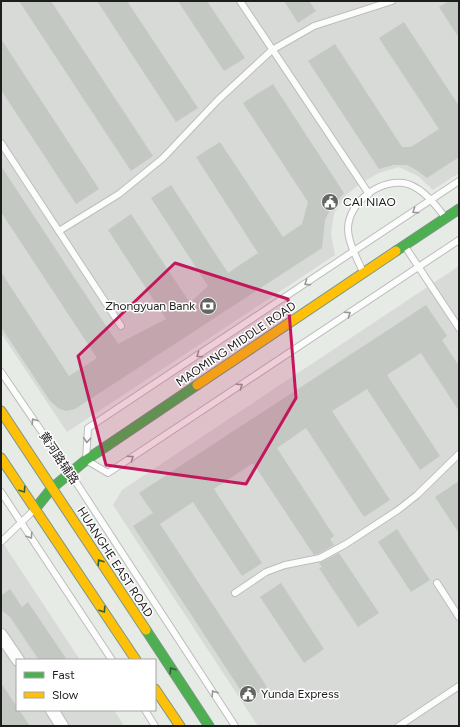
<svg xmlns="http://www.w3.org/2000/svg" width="460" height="727" font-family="Figtree,'Noto Sans SC',sans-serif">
<rect width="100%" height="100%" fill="#e6ebe6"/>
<g fill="#d8dad7">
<path d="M 1,1 L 459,1 L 459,173 L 433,190 L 418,176 L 399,167 L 379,173 L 361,183 L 345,196 L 334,213 L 331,234 L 335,255 L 67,432 L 1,333 Z"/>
<path d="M 459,266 L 459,726 L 258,726 L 113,505 L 122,490 Z"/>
<path d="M 1,540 L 80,660 L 17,660 L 17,710 L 114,710 L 124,726 L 1,726 Z"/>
</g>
<g fill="#c3c8c3">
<path d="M 19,1 L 51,1 L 153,156 L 131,171 Z"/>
<path d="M 97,1 L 127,1 L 198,108 L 176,122 Z"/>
<path d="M 178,1 L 207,1 L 245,58 L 224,71 Z"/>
<path d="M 284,1 L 309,1 L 316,11 L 298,23 Z"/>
<path d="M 449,1 L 459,1 L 459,38 L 439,7 Z"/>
<path d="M 404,22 L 459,106 L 459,157 L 427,178 L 418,171 L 407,165 L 393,165 L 379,169 L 308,61 L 335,44 L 402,147 L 411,147 L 439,129 L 379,38 Z"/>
<path d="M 1,39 L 99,189 L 76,204 L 1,90 Z"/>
<path d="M 273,84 L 344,193 L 329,212 L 325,220 L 322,248 L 75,409 L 66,411 L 58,408 L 50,401 L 1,327 L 1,272 L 69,376 L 97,358 L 1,212 L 1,166 L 118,344 L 166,319 L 108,230 L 131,214 L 190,303 L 208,286 L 151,198 L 171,185 L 228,273 L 258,253 L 196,157 L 220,142 L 283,237 L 302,224 L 308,202 L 243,103 Z"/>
<path d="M 426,305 L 447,336 L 442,340 L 459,366 L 459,411 L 421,353 L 387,375 L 440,456 L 420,470 L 367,389 L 332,411 L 390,500 L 364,517 L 306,428 L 277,448 L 334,536 L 330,539 L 334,545 L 318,554 L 314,555 L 253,463 L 214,489 L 262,563 L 242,576 L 193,502 L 160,524 L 267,687 L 247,700 L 133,526 L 153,513 L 139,493 Z"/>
<path d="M 459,481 L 459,533 L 435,497 Z"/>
<path d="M 397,529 L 430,580 L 411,592 L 378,542 Z"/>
<path d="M 339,553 L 379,613 L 358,627 L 319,568 L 322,567 L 319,563 Z"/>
<path d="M 281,583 L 324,649 L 304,663 L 260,597 Z"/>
<path d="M 10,589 L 22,607 L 28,602 L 67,660 L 39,660 L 10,617 L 1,610 L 1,596 Z"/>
<path d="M 1,683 L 17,707 L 17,710 L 19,710 L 30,726 L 1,726 Z"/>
</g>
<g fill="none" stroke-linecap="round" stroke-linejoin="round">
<g stroke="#bcbebc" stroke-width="8">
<g id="lane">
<path d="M 240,1 L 369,194"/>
<path d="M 1,143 L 121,326"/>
<path d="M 459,181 L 88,428 L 86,460 L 108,473 L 459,240"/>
<path d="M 59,231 L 119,194 L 163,158 L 218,100 L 272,50 L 314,26 L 392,1"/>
<path d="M 406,248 L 459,328"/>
<path d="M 363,272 C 357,258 348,243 348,228 C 349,201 382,177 408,184 C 423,189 435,204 444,216"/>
<path d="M 1,372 L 70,473 L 235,726"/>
<path d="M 1,492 L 112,660"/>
<path d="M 1,542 L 33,511"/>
<path d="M 437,583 L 459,617"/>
<path d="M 235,593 L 266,572 L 285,565 L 320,558 L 346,544 L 398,510 L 417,495 L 459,454"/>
<path d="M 145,710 L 155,726"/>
<path d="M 399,726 L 459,686"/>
</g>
</g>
<g stroke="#bcbebc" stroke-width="14">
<g id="street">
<path d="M 1,635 L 18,660"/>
<path d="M 52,710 L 62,726"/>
</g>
</g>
<g stroke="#7e9688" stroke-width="11">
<g id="fast">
<path d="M 396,251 L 459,209"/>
<path d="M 35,509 L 52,488 L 86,460 L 197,385"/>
<path d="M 146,630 L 209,726"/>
</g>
</g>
<g stroke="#7e9688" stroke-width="11">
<g id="slow">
<path d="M 197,385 L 396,251"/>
<path d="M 1,411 L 146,630"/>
<path d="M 1,458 L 136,660"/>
<path d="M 155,689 L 180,726"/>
</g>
</g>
<use href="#lane" stroke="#fbfcfb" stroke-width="6"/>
<use href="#street" stroke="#fbfcfb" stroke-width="12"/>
<use href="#fast" stroke="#4caf50" stroke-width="9"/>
<use href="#slow" stroke="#ffc107" stroke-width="9"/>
</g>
<defs><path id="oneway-chevron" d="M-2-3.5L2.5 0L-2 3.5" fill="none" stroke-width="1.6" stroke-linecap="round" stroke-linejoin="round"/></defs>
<g stroke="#979897">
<use href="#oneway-chevron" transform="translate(415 211) rotate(146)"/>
<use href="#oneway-chevron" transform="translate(307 283) rotate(146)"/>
<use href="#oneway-chevron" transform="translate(348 314) rotate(-34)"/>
<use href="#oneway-chevron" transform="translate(199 355) rotate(146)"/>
<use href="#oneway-chevron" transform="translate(240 386) rotate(-34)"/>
<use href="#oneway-chevron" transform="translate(34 421) rotate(-124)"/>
<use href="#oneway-chevron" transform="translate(87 440) rotate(94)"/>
<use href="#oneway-chevron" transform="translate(131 458) rotate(-34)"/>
<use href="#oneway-chevron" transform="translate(30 536) rotate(57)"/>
<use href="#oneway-chevron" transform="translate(214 693) rotate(-123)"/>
</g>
<g stroke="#325f34">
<use href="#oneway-chevron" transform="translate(23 490) rotate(56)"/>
<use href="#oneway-chevron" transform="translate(100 562) rotate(-123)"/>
<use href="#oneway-chevron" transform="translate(103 610) rotate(56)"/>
<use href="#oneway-chevron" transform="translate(172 670) rotate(-123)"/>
</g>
<path fill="#c2185b" fill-opacity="0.2" stroke="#c2185b" stroke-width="3" stroke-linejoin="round" d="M 175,263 L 288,299 L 296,398 L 246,484 L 106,465 L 78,356 Z"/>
<defs>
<g id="civic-disc" transform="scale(0.9)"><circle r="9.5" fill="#636563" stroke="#fff"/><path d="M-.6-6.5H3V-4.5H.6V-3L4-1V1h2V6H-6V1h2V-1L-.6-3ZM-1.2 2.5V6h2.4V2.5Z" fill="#fff"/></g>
<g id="bank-disc" transform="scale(0.9)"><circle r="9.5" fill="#636563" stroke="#fff"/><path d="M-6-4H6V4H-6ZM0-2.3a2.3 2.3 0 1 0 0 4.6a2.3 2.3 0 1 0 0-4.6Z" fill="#fff"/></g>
</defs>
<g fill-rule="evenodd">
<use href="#civic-disc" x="330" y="202"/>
<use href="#bank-disc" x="208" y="306"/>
<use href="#civic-disc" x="248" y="694"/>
</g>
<g text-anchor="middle" stroke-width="3" stroke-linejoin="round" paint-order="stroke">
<g font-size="12" fill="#1d1d1d" stroke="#fff" text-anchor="start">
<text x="343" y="206">CAI NIAO</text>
<text x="195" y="310" text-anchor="end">Zhongyuan Bank</text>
<text x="261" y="698">Yunda Express</text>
</g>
<g font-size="12" fill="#1d1d1d" stroke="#fff">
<text transform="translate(236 344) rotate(-34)" y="4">MAOMING MIDDLE ROAD</text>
<text transform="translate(59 458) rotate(56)" y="4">黄河路辅路</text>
<text transform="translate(115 562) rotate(57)" y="4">HUANGHE EAST ROAD</text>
</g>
</g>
<rect width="460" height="727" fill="none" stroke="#1d1d1d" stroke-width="4"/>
<rect x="16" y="659" width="140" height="52" fill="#ffffff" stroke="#a5a5a5"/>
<rect x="24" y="672" width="20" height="6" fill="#4caf50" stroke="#a5a5a5"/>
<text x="52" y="679" font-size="12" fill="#1d1d1d">Fast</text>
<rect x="24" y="692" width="20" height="6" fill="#ffc107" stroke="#a5a5a5"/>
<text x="52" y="699" font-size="12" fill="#1d1d1d">Slow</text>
</svg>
